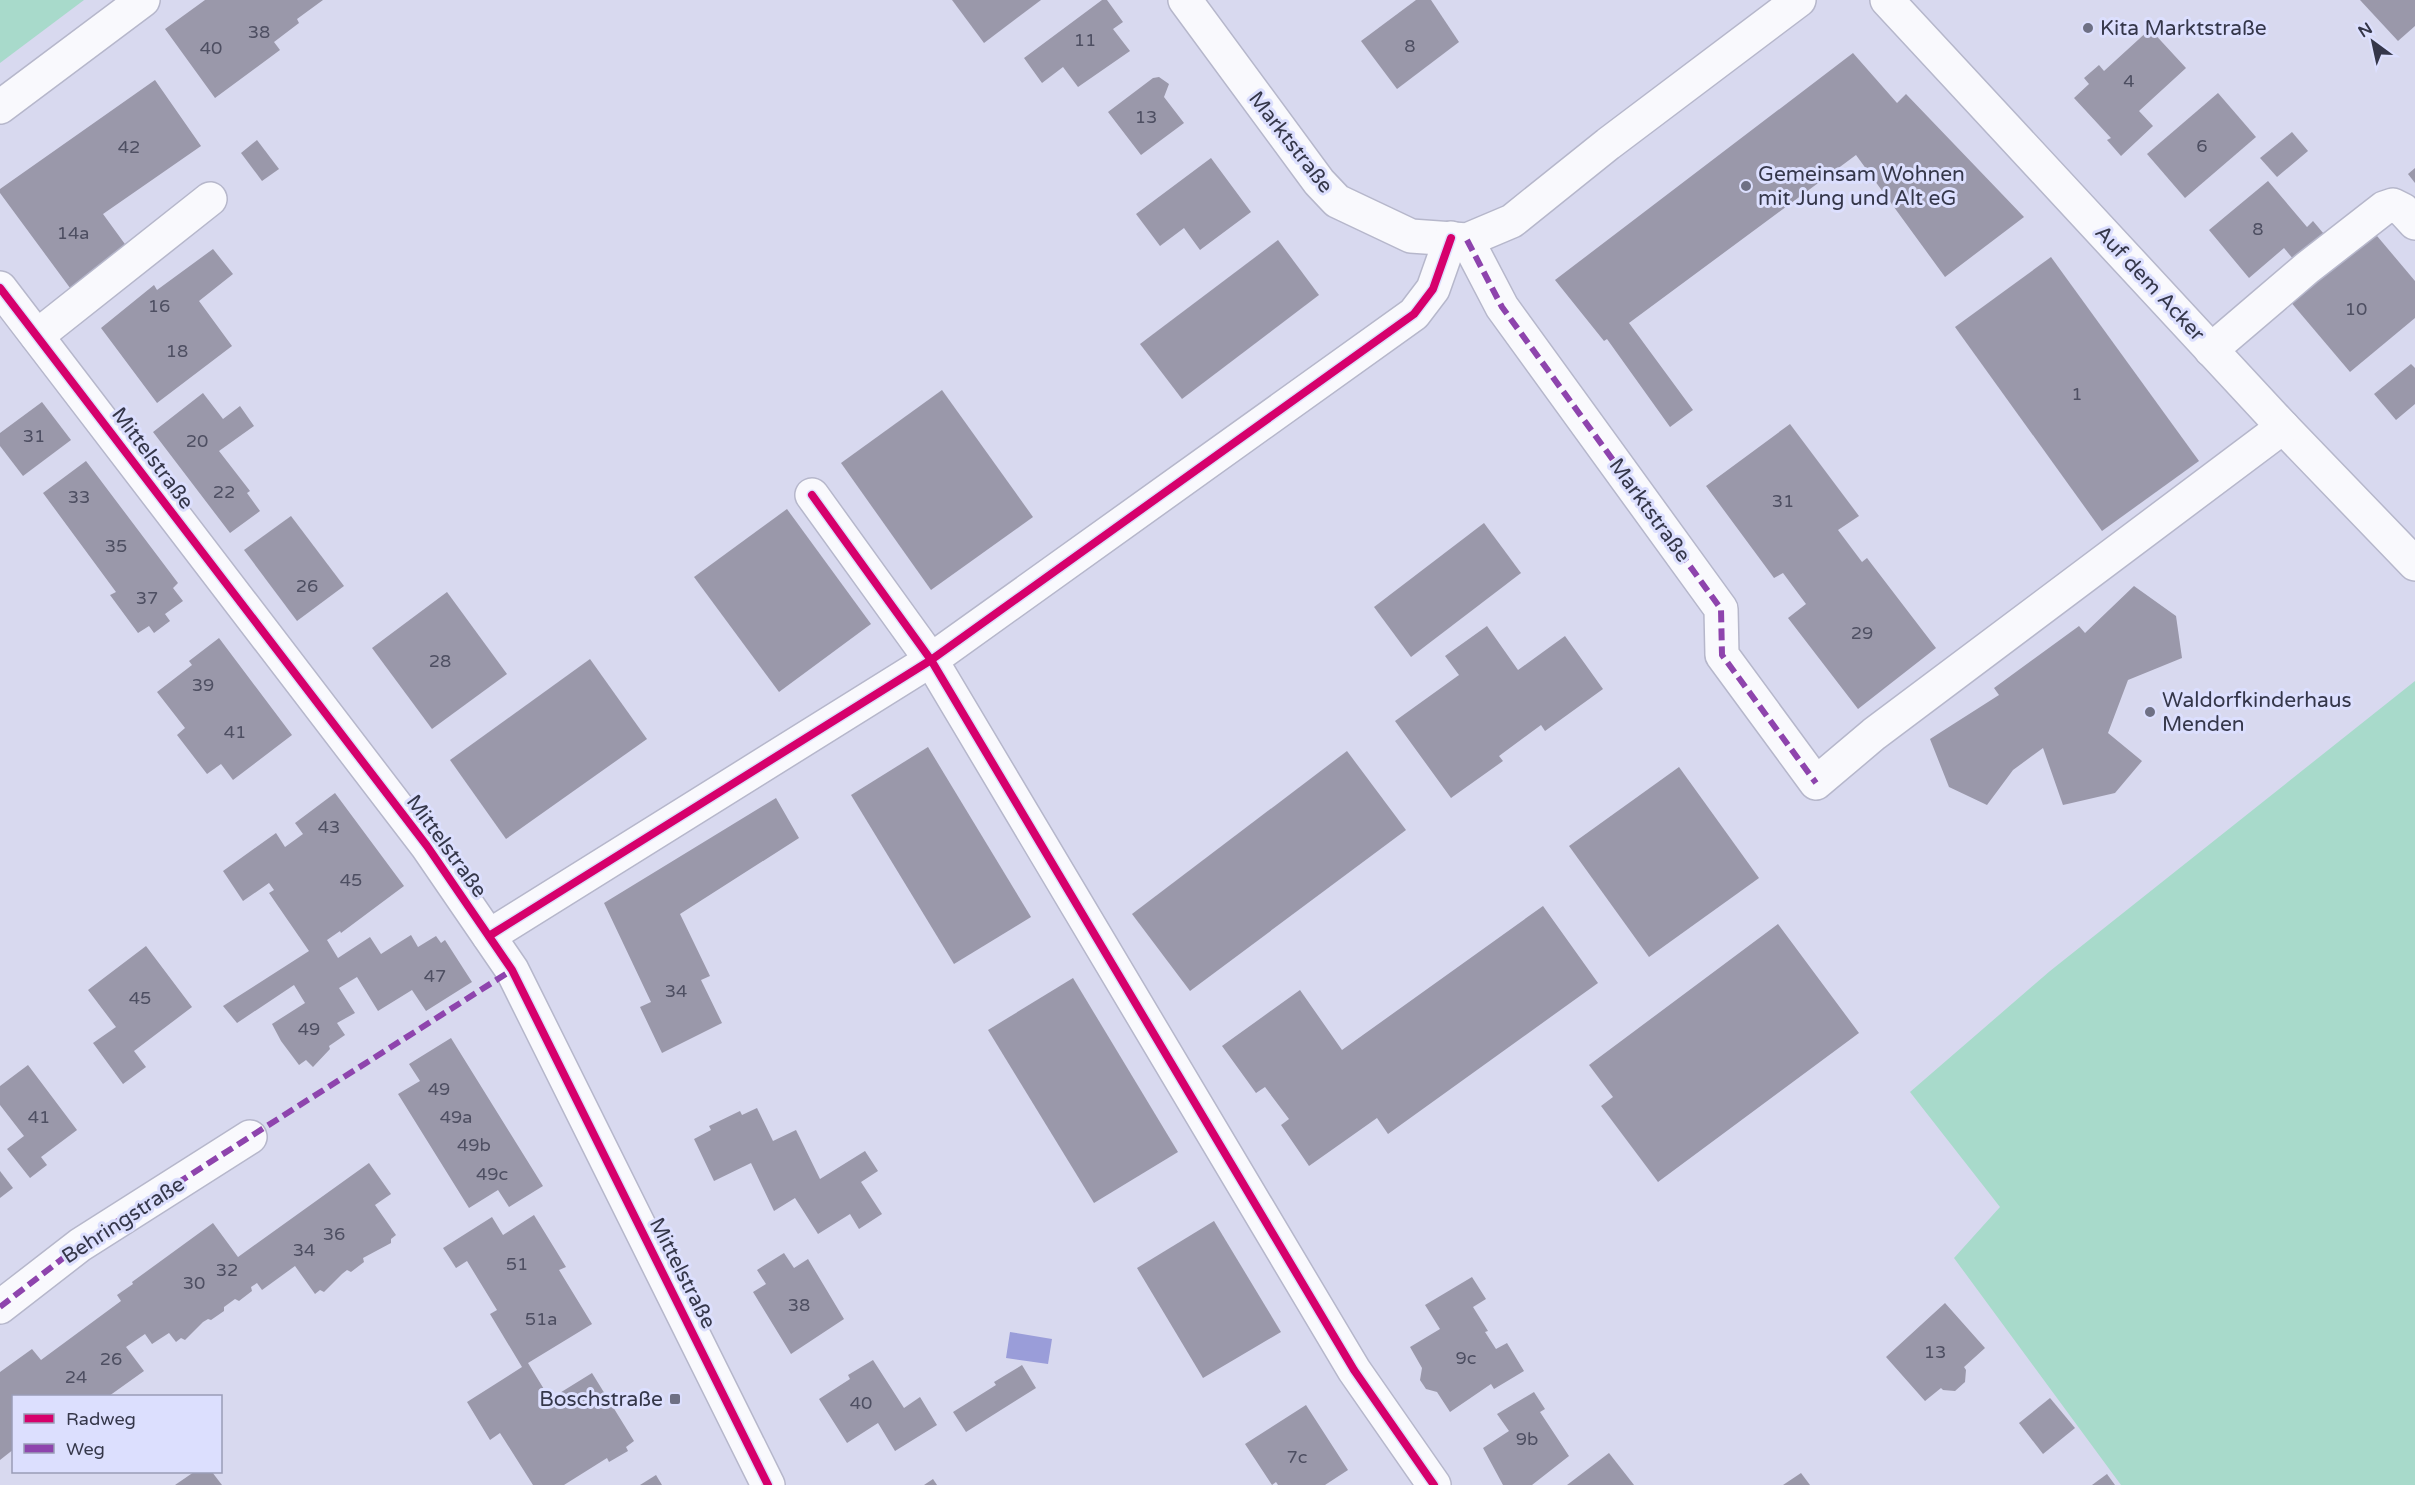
<svg xmlns="http://www.w3.org/2000/svg" width="2415" height="1485" font-family="'Varela Round',sans-serif">
<rect width="100%" height="100%" fill="#d8d9ef"/>
<g fill="#a8dacb">
<path d="M 0,0 L 84,0 L 0,63 Z"/>
<path d="M 2415,681 L 2415,1485 L 2121,1485 L 1954,1258 L 2000,1207 L 1910,1092 L 2050,971 Z"/>
</g>
<path fill="#9a9dd9" d="M 1010,1332 L 1052,1339 L 1048,1364 L 1006,1358 Z"/>
<g fill="#9a98aa">
<path d="M 205,0 L 323,0 L 297,19 L 299,23 L 274,42 L 280,50 L 215,98 L 165,29 Z"/>
<path d="M 952,0 L 1041,0 L 984,43 Z"/>
<path d="M 1102,0 L 1107,0 L 1123,22 L 1113,29 L 1130,51 L 1078,87 L 1063,67 L 1042,83 L 1024,58 Z"/>
<path d="M 1416,0 L 1431,0 L 1459,42 L 1397,89 L 1361,41 Z"/>
<path d="M 2360,0 L 2415,0 L 2415,26 L 2398,41 Z"/>
<path d="M 2150,29 L 2186,68 L 2139,111 L 2153,126 L 2121,156 L 2107,140 L 2111,138 L 2074,98 L 2089,84 L 2084,78 L 2099,65 L 2104,71 Z"/>
<path d="M 1853,53 L 1897,103 L 1906,94 L 2024,217 L 1945,277 L 1856,155 L 1629,323 L 1693,410 L 1670,427 L 1607,339 L 1604,341 L 1555,280 Z"/>
<path d="M 1159,77 L 1169,84 L 1164,97 L 1184,123 L 1141,155 L 1108,112 L 1153,78 Z"/>
<path d="M 155,80 L 201,146 L 103,214 L 130,251 L 73,292 L 0,193 L 0,189 Z"/>
<path d="M 2218,93 L 2256,137 L 2185,198 L 2147,154 Z"/>
<path d="M 2292,132 L 2308,151 L 2277,177 L 2260,158 Z"/>
<path d="M 257,140 L 279,169 L 262,181 L 241,153 Z"/>
<path d="M 1211,158 L 1251,212 L 1200,250 L 1184,228 L 1160,246 L 1136,214 Z"/>
<path d="M 2415,168 L 2415,183 L 2408,174 Z"/>
<path d="M 2268,181 L 2307,227 L 2313,221 L 2329,240 L 2299,266 L 2284,248 L 2249,278 L 2209,230 Z"/>
<path d="M 2372,230 L 2415,281 L 2415,318 L 2350,372 L 2289,300 Z"/>
<path d="M 1278,240 L 1319,295 L 1182,399 L 1140,344 Z"/>
<path d="M 213,249 L 233,274 L 199,301 L 232,346 L 157,403 L 101,328 L 154,285 L 157,290 Z"/>
<path d="M 2051,257 L 2199,461 L 2102,531 L 1955,327 Z"/>
<path d="M 2411,364 L 2415,368 L 2415,404 L 2396,420 L 2374,394 Z"/>
<path d="M 942,390 L 1033,517 L 931,590 L 841,463 Z"/>
<path d="M 203,393 L 223,419 L 240,406 L 254,426 L 219,451 L 250,491 L 247,493 L 260,511 L 230,533 L 153,432 Z"/>
<path d="M 42,402 L 71,440 L 23,476 L 0,446 L 0,433 Z"/>
<path d="M 1790,424 L 1859,516 L 1838,530 L 1862,562 L 1867,558 L 1936,648 L 1858,709 L 1788,618 L 1806,604 L 1783,573 L 1774,578 L 1706,486 Z"/>
<path d="M 86,461 L 178,583 L 173,588 L 183,601 L 165,614 L 170,621 L 154,633 L 149,626 L 138,633 L 110,595 L 116,592 L 43,493 Z"/>
<path d="M 787,509 L 871,624 L 779,692 L 694,577 Z"/>
<path d="M 291,516 L 344,586 L 297,621 L 244,550 Z"/>
<path d="M 1484,523 L 1521,573 L 1411,657 L 1374,607 Z"/>
<path d="M 2134,586 L 2176,616 L 2182,658 L 2128,680 L 2108,733 L 2142,761 L 2115,793 L 2063,805 L 2043,748 L 2013,770 L 1987,805 L 1949,787 L 1930,739 L 1999,695 L 1994,688 L 2079,626 L 2085,633 Z"/>
<path d="M 447,592 L 507,674 L 432,729 L 372,648 Z"/>
<path d="M 1487,626 L 1518,670 L 1565,636 L 1603,689 L 1545,731 L 1541,725 L 1499,756 L 1503,761 L 1451,798 L 1395,721 L 1459,675 L 1445,656 Z"/>
<path d="M 219,638 L 292,735 L 233,780 L 221,764 L 207,774 L 177,735 L 185,728 L 157,692 L 192,665 L 189,661 Z"/>
<path d="M 590,659 L 647,739 L 506,839 L 450,760 Z"/>
<path d="M 928,747 L 1031,917 L 954,964 L 851,795 Z"/>
<path d="M 1347,751 L 1406,830 L 1190,991 L 1132,914 Z"/>
<path d="M 1679,767 L 1759,878 L 1649,957 L 1569,846 Z"/>
<path d="M 335,793 L 404,886 L 341,933 L 340,931 L 327,940 L 338,958 L 370,937 L 381,954 L 411,935 L 418,947 L 436,936 L 441,943 L 445,940 L 472,982 L 426,1011 L 412,990 L 378,1011 L 357,977 L 339,988 L 355,1013 L 337,1023 L 345,1035 L 329,1046 L 330,1049 L 313,1067 L 306,1060 L 299,1065 L 281,1041 L 272,1024 L 305,1003 L 294,985 L 237,1023 L 223,1006 L 309,951 L 269,893 L 274,890 L 269,883 L 243,901 L 223,871 L 276,833 L 285,847 L 303,834 L 295,823 Z"/>
<path d="M 776,798 L 799,838 L 680,914 L 710,976 L 701,980 L 722,1023 L 662,1053 L 640,1007 L 651,1002 L 604,903 Z"/>
<path d="M 1543,906 L 1598,983 L 1388,1134 L 1377,1118 L 1309,1166 L 1281,1125 L 1289,1119 L 1265,1087 L 1256,1093 L 1222,1046 L 1300,990 L 1342,1050 Z"/>
<path d="M 1778,924 L 1859,1033 L 1658,1182 L 1601,1106 L 1613,1097 L 1589,1065 Z"/>
<path d="M 146,946 L 192,1007 L 134,1051 L 146,1067 L 123,1084 L 93,1043 L 116,1027 L 88,990 Z"/>
<path d="M 1073,978 L 1178,1152 L 1094,1203 L 988,1030 Z"/>
<path d="M 451,1038 L 543,1186 L 509,1207 L 498,1190 L 469,1208 L 398,1094 L 420,1081 L 409,1064 Z"/>
<path d="M 28,1065 L 77,1130 L 41,1157 L 47,1165 L 30,1178 L 7,1149 L 24,1136 L 0,1105 L 0,1086 Z"/>
<path d="M 757,1108 L 773,1141 L 796,1130 L 820,1179 L 865,1151 L 878,1171 L 861,1182 L 882,1214 L 859,1229 L 850,1214 L 818,1234 L 795,1198 L 774,1211 L 751,1163 L 714,1181 L 694,1139 L 711,1130 L 709,1126 L 740,1111 L 742,1115 Z"/>
<path d="M 369,1163 L 391,1194 L 375,1205 L 396,1235 L 391,1239 L 391,1243 L 363,1258 L 364,1262 L 351,1272 L 347,1270 L 342,1274 L 324,1292 L 320,1290 L 315,1294 L 295,1266 L 262,1290 L 257,1283 L 251,1287 L 252,1291 L 239,1301 L 235,1299 L 224,1307 L 224,1311 L 211,1320 L 208,1319 L 203,1322 L 185,1340 L 181,1338 L 176,1342 L 169,1333 L 152,1344 L 145,1334 L 126,1347 L 144,1371 L 109,1396 L 14,1396 L 14,1449 L 0,1460 L 0,1372 L 32,1349 L 41,1360 L 121,1301 L 117,1295 L 133,1284 L 132,1282 L 213,1223 L 238,1257 Z"/>
<path d="M 0,1171 L 13,1188 L 0,1198 Z"/>
<path d="M 534,1215 L 566,1267 L 559,1270 L 592,1324 L 528,1363 L 550,1399 L 592,1373 L 634,1441 L 626,1447 L 628,1451 L 609,1462 L 607,1458 L 564,1485 L 533,1485 L 500,1433 L 490,1440 L 467,1402 L 522,1367 L 490,1314 L 497,1310 L 467,1261 L 456,1268 L 443,1248 L 492,1217 L 503,1235 Z"/>
<path d="M 1214,1221 L 1281,1332 L 1203,1378 L 1137,1268 Z"/>
<path d="M 784,1253 L 794,1268 L 808,1259 L 844,1319 L 791,1354 L 753,1292 L 766,1284 L 757,1270 Z"/>
<path d="M 1472,1277 L 1486,1299 L 1473,1307 L 1488,1331 L 1485,1332 L 1496,1349 L 1507,1343 L 1524,1371 L 1494,1389 L 1491,1384 L 1450,1412 L 1437,1392 L 1426,1389 L 1420,1380 L 1422,1368 L 1410,1347 L 1440,1329 L 1425,1305 Z"/>
<path d="M 1945,1303 L 1985,1348 L 1964,1367 L 1966,1370 L 1965,1382 L 1955,1391 L 1943,1390 L 1941,1388 L 1925,1401 L 1886,1357 Z"/>
<path d="M 873,1360 L 904,1408 L 920,1397 L 937,1425 L 895,1451 L 878,1423 L 847,1443 L 819,1399 L 850,1379 L 848,1375 Z"/>
<path d="M 1022,1365 L 1036,1388 L 966,1432 L 953,1412 L 996,1385 L 994,1382 Z"/>
<path d="M 1534,1392 L 1545,1409 L 1540,1412 L 1569,1456 L 1532,1485 L 1503,1485 L 1483,1448 L 1509,1431 L 1497,1414 Z"/>
<path d="M 2050,1398 L 2075,1428 L 2043,1454 L 2019,1423 Z"/>
<path d="M 1306,1405 L 1348,1470 L 1325,1485 L 1278,1485 L 1276,1482 L 1272,1485 L 1245,1444 Z"/>
<path d="M 1609,1453 L 1634,1485 L 1567,1485 Z"/>
<path d="M 194,1472 L 212,1472 L 222,1485 L 175,1485 Z"/>
<path d="M 1801,1473 L 1810,1485 L 1783,1485 Z"/>
<path d="M 2107,1474 L 2115,1485 L 2092,1485 Z"/>
<path d="M 656,1475 L 662,1485 L 640,1485 Z"/>
<path d="M 933,1479 L 937,1485 L 924,1485 Z"/>
</g>
<g fill="none" stroke-linecap="round" stroke-linejoin="round">
<g stroke="#b6b7cb" stroke-width="36">
<g id="minor">
<path d="M 1185,0 L 1319,182 L 1337,201 L 1411,236 L 1467,240 L 1512,221 L 1608,144 L 1799,0"/>
<path d="M 1887,0 L 2283,427 L 2415,564"/>
<path d="M 0,107 L 143,0"/>
<path d="M 1467,240 L 1502,307 L 1721,609 L 1722,655 L 1816,783 L 1874,734 L 2283,427"/>
<path d="M 0,288 L 427,846 L 512,970 L 768,1485"/>
<path d="M 37,336 L 210,199"/>
<path d="M 2211,350 L 2307,268 L 2384,208 L 2393,205 L 2403,210 L 2415,223"/>
<path d="M 812,495 L 931,660 L 1354,1370 L 1434,1485"/>
<path d="M 489,936 L 931,660 L 1414,314 L 1433,289 L 1451,238"/>
<path d="M 0,1307 L 80,1245 L 250,1137"/>
</g>
</g>
<use href="#minor" stroke="#f9f9fd" stroke-width="33"/>
<g stroke="#8e44ad" stroke-width="6" stroke-dasharray="12 6" stroke-linecap="butt">
<path d="M 1467,240 L 1502,307 L 1721,609 L 1722,655 L 1816,783"/>
<path d="M 0,1307 L 80,1245 L 512,970"/>
</g>
<g stroke="#dcdffe" stroke-width="11">
<g id="cycleway">
<path d="M 0,288 L 427,846 L 512,970 L 768,1485"/>
<path d="M 812,495 L 931,660 L 1354,1370 L 1434,1485"/>
<path d="M 489,936 L 931,660 L 1414,314 L 1433,289 L 1451,238"/>
</g>
</g>
<use href="#cycleway" stroke="#d6006c" stroke-width="8"/>
</g>
<g fill="#6e7084" stroke="#dcdffe" stroke-width="2">
<circle cx="2088" cy="28" r="6"/>
<circle cx="1746" cy="186" r="6"/>
<circle cx="2150" cy="712" r="6"/>
<rect x="669" y="1393" width="12" height="12" rx="3"/>
</g>
<g text-anchor="middle" stroke-width="6" stroke-linejoin="round" paint-order="stroke">
<g font-size="18" fill="#4e4f62">
<text x="259" y="38">38</text>
<text x="1085" y="46">11</text>
<text x="1410" y="52">8</text>
<text x="211" y="54">40</text>
<text x="2129" y="87">4</text>
<text x="1146" y="123">13</text>
<text x="2202" y="152">6</text>
<text x="129" y="153">42</text>
<text x="2258" y="235">8</text>
<text x="73" y="239">14a</text>
<text x="159" y="312">16</text>
<text x="2356" y="315">10</text>
<text x="177" y="357">18</text>
<text x="2077" y="400">1</text>
<text x="34" y="442">31</text>
<text x="197" y="447">20</text>
<text x="224" y="498">22</text>
<text x="79" y="503">33</text>
<text x="1783" y="507">31</text>
<text x="116" y="552">35</text>
<text x="307" y="592">26</text>
<text x="147" y="604">37</text>
<text x="1862" y="639">29</text>
<text x="440" y="667">28</text>
<text x="203" y="691">39</text>
<text x="235" y="738">41</text>
<text x="329" y="833">43</text>
<text x="351" y="886">45</text>
<text x="435" y="982">47</text>
<text x="676" y="997">34</text>
<text x="140" y="1004">45</text>
<text x="309" y="1035">49</text>
<text x="439" y="1095">49</text>
<text x="39" y="1123">41</text>
<text x="456" y="1123">49a</text>
<text x="474" y="1151">49b</text>
<text x="492" y="1180">49c</text>
<text x="334" y="1240">36</text>
<text x="304" y="1256">34</text>
<text x="517" y="1270">51</text>
<text x="227" y="1276">32</text>
<text x="194" y="1289">30</text>
<text x="799" y="1311">38</text>
<text x="541" y="1325">51a</text>
<text x="1935" y="1358">13</text>
<text x="1466" y="1364">9c</text>
<text x="111" y="1365">26</text>
<text x="76" y="1383">24</text>
<text x="861" y="1409">40</text>
<text x="1527" y="1445">9b</text>
<text x="1297" y="1463">7c</text>
</g>
<g font-size="21" fill="#35374a" stroke="#dcdffe" text-anchor="start">
<text x="2100" y="35">Kita Marktstraße</text>
<text x="1758" y="181">Gemeinsam Wohnen<tspan x="1758" dy="24">mit Jung und Alt eG</tspan></text>
<text x="2162" y="707">Waldorfkinderhaus<tspan x="2162" dy="24">Menden</tspan></text>
<text x="663" y="1406" text-anchor="end">Boschstraße</text>
</g>
<g font-size="21" fill="#35374a" stroke="#dcdffe">
<text transform="translate(1291 142) rotate(52)" y="7">Marktstraße</text>
<text transform="translate(2150 283) rotate(47)" y="7">Auf dem Acker</text>
<text transform="translate(153 458) rotate(53)" y="7">Mittelstraße</text>
<text transform="translate(1650 510) rotate(54)" y="7">Marktstraße</text>
<text transform="translate(447 846) rotate(54)" y="7">Mittelstraße</text>
<text transform="translate(123 1220) rotate(-33)" y="7">Behringstraße</text>
<text transform="translate(683 1273) rotate(63)" y="7">Mittelstraße</text>
</g>
</g>
<rect x="12" y="1395" width="210" height="78" fill="#dcdffe" stroke="#999cb6" stroke-width="1.5"/>
<rect x="24" y="1414" width="30" height="9" fill="#d6006c" stroke="#999cb6" stroke-width="1.5"/>
<text x="66" y="1425" font-size="18" fill="#35374a">Radweg</text>
<rect x="24" y="1444" width="30" height="9" fill="#8e44ad" stroke="#999cb6" stroke-width="1.5"/>
<text x="66" y="1455" font-size="18" fill="#35374a">Weg</text>
<g transform="translate(2373 42) rotate(327)" stroke="#dcdffe" stroke-width="4.5" paint-order="stroke">
<path d="M0-4.5L10 22L0 15L-10 22Z" fill="#35374a"/>
<text y="-9" font-size="16" font-weight="bold" text-anchor="middle" fill="#35374a">N</text>
</g>
</svg>
